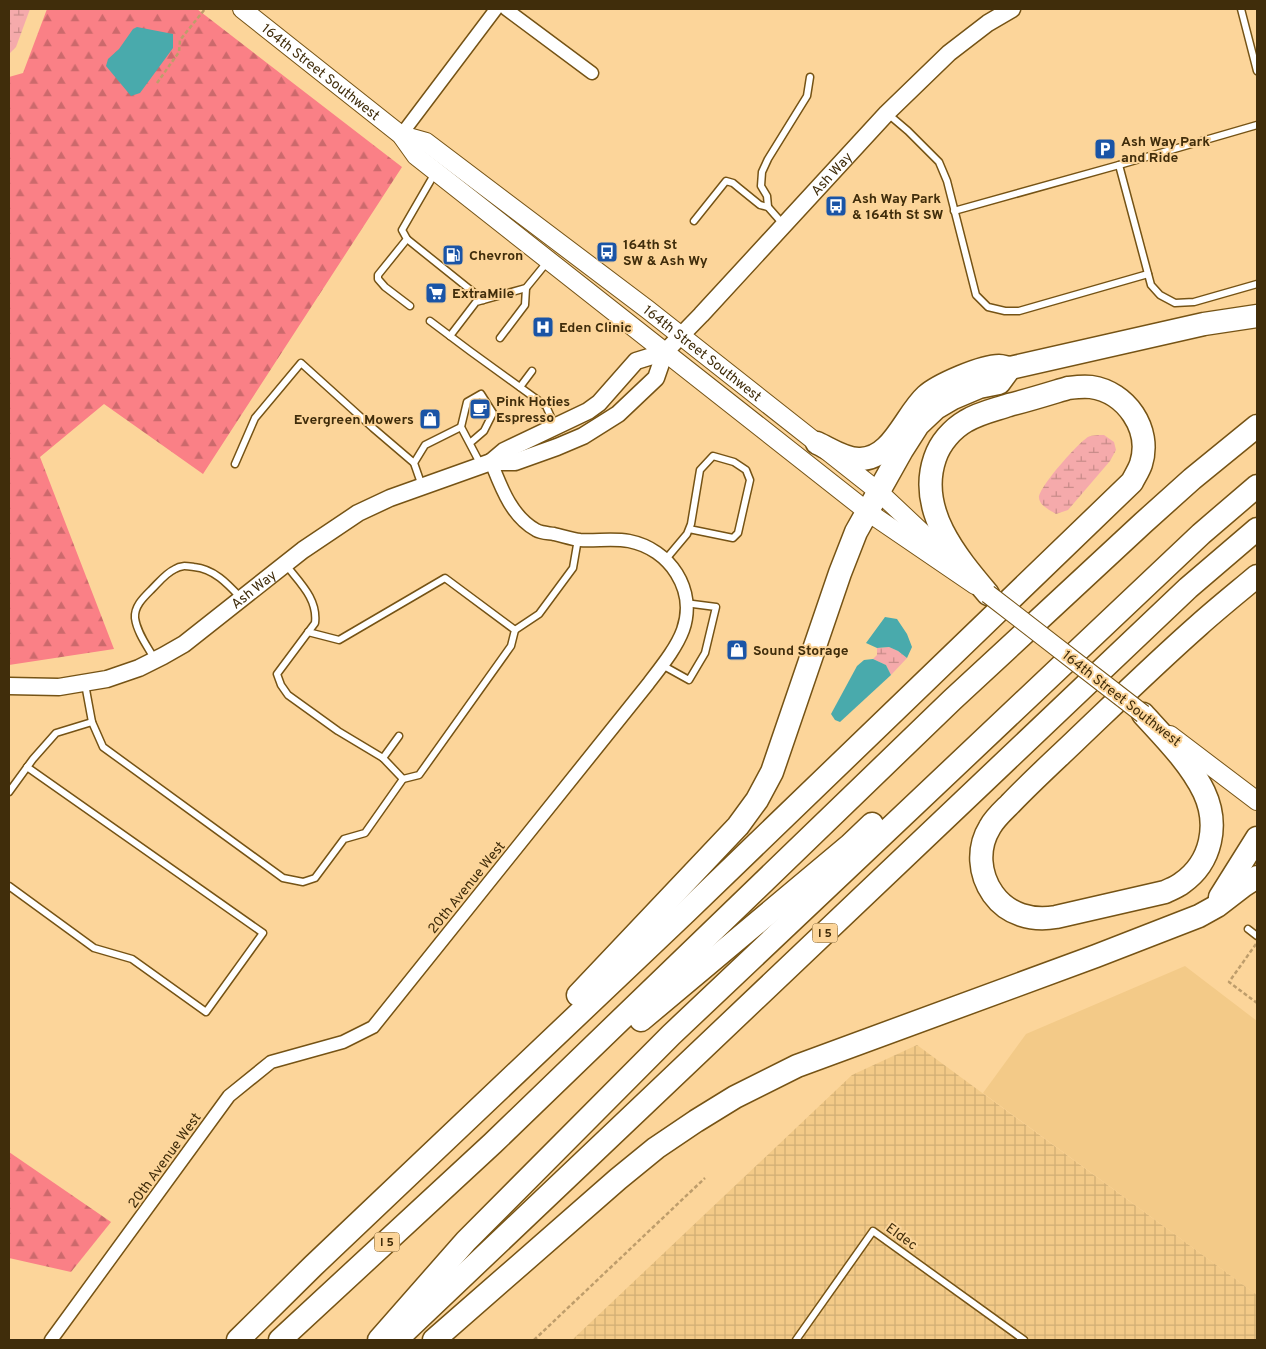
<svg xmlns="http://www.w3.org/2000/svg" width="1266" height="1349" font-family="Overpass,sans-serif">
<defs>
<pattern id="industrial-grid" width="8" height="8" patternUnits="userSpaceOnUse" patternTransform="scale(1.25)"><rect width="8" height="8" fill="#f3ca88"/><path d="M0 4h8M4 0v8" fill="none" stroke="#d1ae74"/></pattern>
<pattern id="forest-firs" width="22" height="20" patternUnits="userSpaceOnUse" patternTransform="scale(1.25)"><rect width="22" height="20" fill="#fa8086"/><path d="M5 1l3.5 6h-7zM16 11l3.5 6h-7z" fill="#cc696c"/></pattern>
<pattern id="wetland-marsh" width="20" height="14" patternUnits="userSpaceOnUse" patternTransform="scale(1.25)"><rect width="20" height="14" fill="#f5aaab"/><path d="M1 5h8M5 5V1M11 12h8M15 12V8" fill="none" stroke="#c88b89"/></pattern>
</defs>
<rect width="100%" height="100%" fill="#fcd59a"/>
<path fill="#f3ca88" d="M 1185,966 L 1257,1021 L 1257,1295 L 983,1093 L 1026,1034 Z"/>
<path fill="url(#industrial-grid)" d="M 917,1045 L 1257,1295 L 1257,1340 L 572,1340 L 852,1075 Z"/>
<g fill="url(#forest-firs)">
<path d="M 47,9 L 197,9 L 402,167 L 203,474 L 104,404 L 40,457 L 114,649 L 9,665 L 9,77 L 23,73 Z"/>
<path d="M 9,1152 L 111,1222 L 71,1272 L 9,1258 Z"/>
</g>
<g fill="url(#wetland-marsh)">
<path d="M 9,9 L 30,9 L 16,47 L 9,54 Z"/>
<path d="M 1104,435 L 1114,442 L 1116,450 L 1110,461 L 1068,510 L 1056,514 C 1050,510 1040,506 1039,498 C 1038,488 1079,442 1088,437 C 1092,435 1099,435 1104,435 Z"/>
<path d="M 889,647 L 898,651 L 907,658 L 891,675 L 886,665 L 873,659 L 877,655 L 877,648 Z"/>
</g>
<g fill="#49aaac">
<path d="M 137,27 L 173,34 L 173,48 L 140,93 L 131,96 L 106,66 L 108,59 L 119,49 L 133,29 Z"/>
<path d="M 885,617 L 897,619 L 907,634 L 912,647 L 907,658 L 898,651 L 889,647 L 877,648 L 866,643 Z"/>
<path d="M 873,659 L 886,665 L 891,675 L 840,722 L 835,720 L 831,714 L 857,666 L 864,660 Z"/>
</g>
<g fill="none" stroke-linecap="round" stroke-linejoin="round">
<g stroke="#755315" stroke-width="9">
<g id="service">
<path d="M 1241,9 L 1257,71"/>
<path d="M 888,114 L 908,131 L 939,162 L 947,181 L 976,295 L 988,307 L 1005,311 L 1019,311 L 1148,274"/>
<path d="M 1119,165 L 1151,285 L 1160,295 L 1175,303 L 1194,302 L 1257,284"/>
<path d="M 768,207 L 767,196 L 761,186 L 762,172 L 768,159 L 807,96 L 810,77"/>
<path d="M 954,211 L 1119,165 L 1257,125"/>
<path d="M 694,221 L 726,181 L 733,183 L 739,188 L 760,205 L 768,207 L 783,224"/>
<path d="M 407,239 L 483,300"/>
<path d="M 410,306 L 385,287 L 378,279 L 378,275 L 407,239 L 402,230 L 435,173"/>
<path d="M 430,321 L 470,351 L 546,406 L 555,426"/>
<path d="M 450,336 L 476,302 L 526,288 L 548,261"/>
<path d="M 500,338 L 525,305 L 526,288"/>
<path d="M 520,387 L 532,371"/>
<path d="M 470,443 L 484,431 L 493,413 L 481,394 L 467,402 L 461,427 L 481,465"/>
<path d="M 235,464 L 255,418 L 301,363 L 373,428 L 414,463"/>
<path d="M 422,486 L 414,463 L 425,445 L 461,427"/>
<path d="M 666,559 L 687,534 L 691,524 L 700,470 L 713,456 L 734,462 L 746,470 L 750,480 L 738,533 L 733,538 L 689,529"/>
<path d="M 515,630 L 539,614 L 573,568 L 578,539"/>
<path d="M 308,632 L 339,640 L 445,578 L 515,630 L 511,646 L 419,775 L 403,779"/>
<path d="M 155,660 C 148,647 137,633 135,618 C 134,606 144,597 152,589 C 159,582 166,573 175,569 C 181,565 186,566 194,567 C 214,569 227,583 241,598"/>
<path d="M 662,665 L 689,680 L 705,653 L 716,607 L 685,603"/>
<path d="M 85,684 L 92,722 L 103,747 L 283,878 L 303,882 L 315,878 L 344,839 L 365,833 L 403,779 L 383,758 L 338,731 L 288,695 L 281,685 L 277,674 L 315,623 C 318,599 300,583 286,565"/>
<path d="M 383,758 L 399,736"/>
<path d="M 9,792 L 33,759 L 56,733 L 92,722"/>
<path d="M 9,886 L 94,948 L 132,959 L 206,1012 L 263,933 L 27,767"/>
<path d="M 1248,929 L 1257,936"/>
<path d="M 796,1340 L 873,1231 L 1024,1340"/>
</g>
</g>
<g stroke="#755315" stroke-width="15">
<g id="minor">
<path d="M 506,9 L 592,73"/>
<path d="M 401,135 L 496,9"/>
<path d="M 51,1340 L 229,1096 L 271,1062 L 343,1042 L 373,1027 L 648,684 C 660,668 676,649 683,630 C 697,590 670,549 629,541 C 614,538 596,541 580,540 C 572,539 563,536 554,534 C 548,533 541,533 536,530 C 511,516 501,487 491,462"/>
</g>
</g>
<g stroke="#755315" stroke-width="19">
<g id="tertiary">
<path d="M 491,462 L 504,451 L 588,411 L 599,403 L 636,361 L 665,352"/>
<path id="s1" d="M 9,686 L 59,687 L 107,679 L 139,668 L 163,656 L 184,644 L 303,550 L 358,513 L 390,498 L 491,462 L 515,462 L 557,447 L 583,436 L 618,414 L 656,378 L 665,352 L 701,315 L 887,113 L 949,53 L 988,23 L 1012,9"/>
</g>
</g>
<g stroke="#755315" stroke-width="20">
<g id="secondary">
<path id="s2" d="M 242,9 L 401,135 L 416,156 L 868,512 L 975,585"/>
<path id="s3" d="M 401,135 L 426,142 L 647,309 L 817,443 L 879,492 L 947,556"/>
<path d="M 1170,735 L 1257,801"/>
</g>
</g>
<g stroke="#755315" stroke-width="25">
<g id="motorway">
<path d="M 817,443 C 830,449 844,459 859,459 C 892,460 905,415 926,396 C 938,385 982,366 999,366 C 1003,366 1007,368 1010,368 L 1204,324 L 1257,316"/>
<path d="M 1143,714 C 1164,737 1190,763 1204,792 C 1219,824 1212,862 1182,883 C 1177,887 1171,889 1165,892 L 1056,917 C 1032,921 1008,915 993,894 C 979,874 977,848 990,827 C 995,818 1003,811 1010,804 C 1031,782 1053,762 1075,741 C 1116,702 1157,662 1199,625 C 1218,608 1238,592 1257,576"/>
<path d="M 1220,897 L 1257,838"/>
<path d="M 578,995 L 738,826 L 757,800 L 772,772 L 840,573 L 856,532 L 902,450 L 918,425 L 936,408 L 953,398 L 979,387 L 999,383 L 1010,368"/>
<path d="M 641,1020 L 850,845 L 872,824"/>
<path d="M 238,1340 L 313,1266 L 686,912 L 1132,482 C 1135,476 1139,470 1141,464 C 1152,429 1126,392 1091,387 C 1083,386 1076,387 1068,388 C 1048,394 1029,400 1009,405 C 994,410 979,413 966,421 C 952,429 940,443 935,458 C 917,510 956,556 988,594"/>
<path d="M 280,1340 L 493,1143 L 952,700 L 1046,613 L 1143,523 L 1192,479 L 1257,426"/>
<path d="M 379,1340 L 466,1241 L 671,1035 L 1201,534 L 1257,486"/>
<path d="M 396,1340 L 1188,588 L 1257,529"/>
<path d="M 434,1340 L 618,1179 L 656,1148 L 696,1121 L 735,1097 L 797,1066 L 1096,956 L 1199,916 L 1217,906 L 1243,886 L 1257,877"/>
</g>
</g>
<g stroke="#be9d6b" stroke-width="2.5" stroke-dasharray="4 2.5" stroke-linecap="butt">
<path d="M 157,83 L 179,52 L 180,40 L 205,9"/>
<path d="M 1256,944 L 1229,982 L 1257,1003"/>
<path d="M 534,1340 L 705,1178"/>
</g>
<use href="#service" stroke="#fff" stroke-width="6"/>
<use href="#minor" stroke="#fff" stroke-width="12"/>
<use href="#tertiary" stroke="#fff" stroke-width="16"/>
<use href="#secondary" stroke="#fff" stroke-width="18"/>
<use href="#motorway" stroke="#fff" stroke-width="22"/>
<g stroke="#755315" stroke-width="20" stroke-linecap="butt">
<path id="secondary-bridge" d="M 988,594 L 1143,714"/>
</g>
<use href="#secondary-bridge" stroke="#fff" stroke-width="18"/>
</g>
<defs>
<g id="parking-square" transform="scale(1.125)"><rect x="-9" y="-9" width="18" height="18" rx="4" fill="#1a54a6" stroke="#fcd59a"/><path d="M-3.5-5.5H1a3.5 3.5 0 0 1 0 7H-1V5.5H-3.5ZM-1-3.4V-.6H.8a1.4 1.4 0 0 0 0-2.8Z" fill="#fff"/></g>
<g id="bus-square" transform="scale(1.125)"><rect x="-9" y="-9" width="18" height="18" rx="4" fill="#1a54a6" stroke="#fcd59a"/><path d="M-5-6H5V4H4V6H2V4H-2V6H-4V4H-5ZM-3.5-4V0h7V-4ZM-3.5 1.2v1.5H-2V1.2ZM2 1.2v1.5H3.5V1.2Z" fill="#fff"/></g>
<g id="fuel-square" transform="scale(1.125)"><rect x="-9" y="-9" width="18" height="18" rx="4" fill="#1a54a6" stroke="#fcd59a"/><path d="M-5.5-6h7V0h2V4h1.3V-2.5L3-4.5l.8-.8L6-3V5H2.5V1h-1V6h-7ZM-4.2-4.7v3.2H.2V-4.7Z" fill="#fff"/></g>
<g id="supermarket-square" transform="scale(1.125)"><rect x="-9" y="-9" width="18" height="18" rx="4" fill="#1a54a6" stroke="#fcd59a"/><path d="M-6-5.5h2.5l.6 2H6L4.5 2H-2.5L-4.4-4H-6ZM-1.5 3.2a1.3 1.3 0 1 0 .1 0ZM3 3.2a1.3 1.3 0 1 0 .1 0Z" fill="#fff"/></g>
<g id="hospital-square" transform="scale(1.125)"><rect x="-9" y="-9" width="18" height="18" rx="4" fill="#1a54a6" stroke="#fcd59a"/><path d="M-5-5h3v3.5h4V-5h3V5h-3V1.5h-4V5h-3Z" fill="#fff"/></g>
<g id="cafe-square" transform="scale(1.125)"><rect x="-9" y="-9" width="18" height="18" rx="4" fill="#1a54a6" stroke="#fcd59a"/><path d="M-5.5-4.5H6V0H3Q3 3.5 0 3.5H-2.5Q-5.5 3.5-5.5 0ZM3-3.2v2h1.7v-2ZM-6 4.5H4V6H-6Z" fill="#fff"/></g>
<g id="shop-square" transform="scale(1.125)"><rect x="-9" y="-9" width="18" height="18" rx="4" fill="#1a54a6" stroke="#fcd59a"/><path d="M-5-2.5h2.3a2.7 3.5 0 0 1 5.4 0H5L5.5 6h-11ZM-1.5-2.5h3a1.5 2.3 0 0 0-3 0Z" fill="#fff"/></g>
</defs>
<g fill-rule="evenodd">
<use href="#parking-square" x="1105" y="149"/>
<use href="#bus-square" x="836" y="206"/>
<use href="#bus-square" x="607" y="252"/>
<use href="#fuel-square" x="453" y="255"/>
<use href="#supermarket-square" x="436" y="293"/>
<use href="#hospital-square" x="543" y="327"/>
<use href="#cafe-square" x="480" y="409"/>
<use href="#shop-square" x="430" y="419"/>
<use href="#shop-square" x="737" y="650"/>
</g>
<g text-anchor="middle" stroke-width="4" stroke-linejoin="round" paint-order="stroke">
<g fill="#fcd59a" stroke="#785f36" stroke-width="1">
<rect x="812.5" y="923.5" width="25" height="19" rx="4"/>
<rect x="374.5" y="1232.5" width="25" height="19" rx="4"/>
</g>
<g font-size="12" font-weight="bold" fill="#402d0b">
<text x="825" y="937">I 5</text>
<text x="387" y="1246">I 5</text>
</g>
<g font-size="14" fill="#402d0b" stroke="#fcd59a">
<text dy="5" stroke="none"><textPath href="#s2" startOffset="101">164th Street Southwest</textPath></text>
<text dy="5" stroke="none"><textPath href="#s1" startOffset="1006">Ash Way</textPath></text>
<text dy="5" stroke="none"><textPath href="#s3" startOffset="374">164th Street Southwest</textPath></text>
<text dy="5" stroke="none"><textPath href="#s1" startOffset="272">Ash Way</textPath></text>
<text transform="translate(1122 698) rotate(38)" y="5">164th Street Southwest</text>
<text transform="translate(466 887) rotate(-51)" y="5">20th Avenue West</text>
<text transform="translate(164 1160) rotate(-54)" y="5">20th Avenue West</text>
<text transform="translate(902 1236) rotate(36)" y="5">Eldec</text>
</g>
<g font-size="14" font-weight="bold" fill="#402d0b" stroke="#fcd59a" text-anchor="start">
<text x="1121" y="146">Ash Way Park<tspan x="1121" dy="16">and Ride</tspan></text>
<text x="852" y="203">Ash Way Park<tspan x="852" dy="16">&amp; 164th St SW</tspan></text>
<text x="623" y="249">164th St<tspan x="623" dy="16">SW &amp; Ash Wy</tspan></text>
<text x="469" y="260">Chevron</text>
<text x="452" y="298">ExtraMile</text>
<text x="559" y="332">Eden Clinic</text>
<text x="496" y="406">Pink Hoties<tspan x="496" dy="16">Espresso</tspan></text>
<text x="414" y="424" text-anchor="end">Evergreen Mowers</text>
<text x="753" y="655">Sound Storage</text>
</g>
</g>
<rect width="1266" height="1349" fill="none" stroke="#402d0b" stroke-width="20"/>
</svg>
